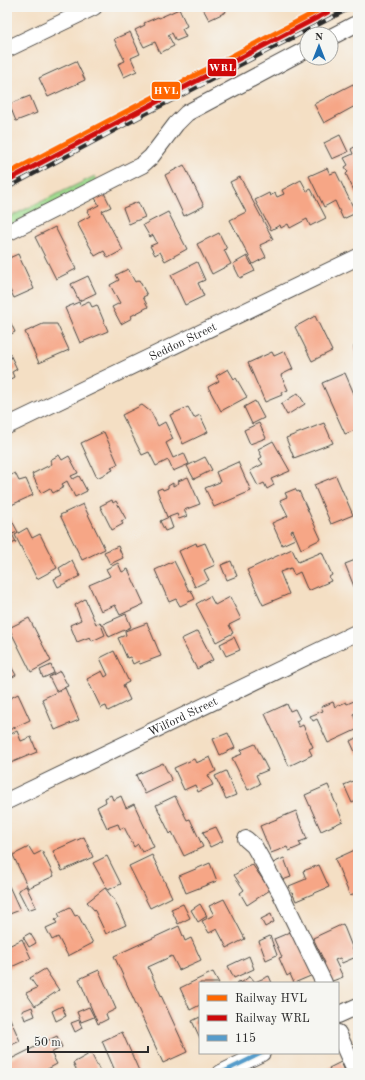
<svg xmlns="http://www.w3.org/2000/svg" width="365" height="1080" font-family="'Old Standard TT',serif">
<rect width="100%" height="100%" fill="#f6f6f2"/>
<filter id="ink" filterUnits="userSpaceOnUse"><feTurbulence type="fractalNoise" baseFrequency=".025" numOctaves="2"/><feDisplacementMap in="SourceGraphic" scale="8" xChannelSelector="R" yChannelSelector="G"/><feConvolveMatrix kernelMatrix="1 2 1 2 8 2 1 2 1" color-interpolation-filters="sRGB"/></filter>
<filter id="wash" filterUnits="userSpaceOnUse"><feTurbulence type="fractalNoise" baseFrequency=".012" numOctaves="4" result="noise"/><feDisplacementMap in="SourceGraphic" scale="16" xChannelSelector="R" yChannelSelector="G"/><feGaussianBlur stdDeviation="0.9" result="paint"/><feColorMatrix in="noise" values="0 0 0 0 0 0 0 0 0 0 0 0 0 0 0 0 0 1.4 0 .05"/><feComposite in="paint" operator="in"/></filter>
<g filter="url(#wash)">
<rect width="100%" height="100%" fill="#f4dfc4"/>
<path fill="#a1dd91" stroke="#66845e" d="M 95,176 L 98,183 L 7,227 L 7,218 Z"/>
<g id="blocks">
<g fill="#f6a686">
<path d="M 202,7 L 224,7 L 226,12 L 209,20 Z"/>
<path d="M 179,9 L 187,26 L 182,29 L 186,37 L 176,41 L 172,33 L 168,35 L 174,46 L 160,53 L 155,42 L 144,47 L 135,30 L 145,25 L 144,23 L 158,17 L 159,18 Z"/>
<path d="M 130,32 L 140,54 L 131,58 L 137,71 L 124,77 L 118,64 L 125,61 L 114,39 Z"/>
<path d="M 76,61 L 85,80 L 48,97 L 39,78 Z"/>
<path d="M 353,84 L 354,87 L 358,85 L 358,108 L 357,105 L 324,123 L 314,104 Z"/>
<path d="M 30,96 L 37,113 L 16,121 L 9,104 Z"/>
<path d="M 340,135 L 348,152 L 332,159 L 324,143 Z"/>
<path d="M 358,145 L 358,199 L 346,174 L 348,172 L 345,167 L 348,165 L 344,158 L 353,154 L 351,149 Z"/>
<path d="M 184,165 L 204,206 L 184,216 L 165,175 Z"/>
<path d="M 327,168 L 330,174 L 336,172 L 356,213 L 343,219 L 335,201 L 324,207 L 309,176 Z"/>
<path d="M 240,177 L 273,239 L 260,245 L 266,257 L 253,264 L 230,220 L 246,212 L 230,182 Z"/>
<path d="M 301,180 L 307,191 L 311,189 L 326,218 L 310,226 L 307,219 L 290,228 L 288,224 L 281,228 L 280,225 L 271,230 L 255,200 L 269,193 L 270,196 L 275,193 L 277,197 L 284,194 L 282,190 Z"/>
<path d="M 103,191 L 111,207 L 102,211 L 123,250 L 108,258 L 104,251 L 95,256 L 77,223 L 90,216 L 87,211 L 99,205 L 94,196 Z"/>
<path d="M 138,202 L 145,217 L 129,224 L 123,208 Z"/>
<path d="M 168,212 L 187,249 L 165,261 L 160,252 L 155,255 L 150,246 L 157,243 L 153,235 L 150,237 L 143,225 Z"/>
<path d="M 55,227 L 76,269 L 56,279 L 35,237 Z"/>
<path d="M 219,233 L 227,249 L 224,250 L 231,264 L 212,274 L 197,244 Z"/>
<path d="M 18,254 L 34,289 L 14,298 L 10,290 L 7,291 L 7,259 Z"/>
<path d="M 247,256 L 255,271 L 240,278 L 233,264 Z"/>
<path d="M 197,262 L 205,280 L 198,283 L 204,296 L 185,305 L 171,275 Z"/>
<path d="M 128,269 L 135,282 L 139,280 L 147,295 L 143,297 L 148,307 L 131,316 L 132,318 L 121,324 L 112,307 L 120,303 L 110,285 L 119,280 L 116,275 Z"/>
<path d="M 88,276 L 96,293 L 79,301 L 71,284 Z"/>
<path d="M 89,301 L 92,307 L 97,305 L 108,331 L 80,343 L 65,308 L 79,302 L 80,305 Z"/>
<path d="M 7,315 L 15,332 L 7,336 Z"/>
<path d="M 315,316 L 332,351 L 312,361 L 295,327 Z"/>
<path d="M 43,324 L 57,324 L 69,350 L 39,363 L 25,332 Z"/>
<path d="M 354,346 L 358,346 L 358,359 L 355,359 Z"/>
<path d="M 7,348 L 17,369 L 12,372 L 14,377 L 7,381 Z"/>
<path d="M 285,351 L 293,369 L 281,375 L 288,390 L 281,393 L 282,395 L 265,402 L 248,363 L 272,352 L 274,356 Z"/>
<path d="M 228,369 L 234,379 L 236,378 L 247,397 L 221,411 L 208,387 L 219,381 L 216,376 Z"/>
<path d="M 345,373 L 358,403 L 358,429 L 345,434 L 322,383 Z"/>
<path d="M 298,393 L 305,404 L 287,415 L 281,404 Z"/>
<path d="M 255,401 L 264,418 L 252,424 L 244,407 Z"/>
<path d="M 142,405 L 151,412 L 158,426 L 165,422 L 173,439 L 166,443 L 173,458 L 184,453 L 189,464 L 173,471 L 168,460 L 156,466 L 149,452 L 142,455 L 122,415 Z"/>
<path d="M 188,407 L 194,418 L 200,415 L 208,432 L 183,444 L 170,415 Z"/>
<path d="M 259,423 L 266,438 L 250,444 L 244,430 Z"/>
<path d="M 324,423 L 333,443 L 294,458 L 286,438 Z"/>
<path d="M 104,432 L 118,464 L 111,467 L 113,470 L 97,478 L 81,443 Z"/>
<path d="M 273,441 L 290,471 L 271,479 L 274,485 L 267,489 L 264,483 L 258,486 L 250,471 L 263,464 L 259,459 L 262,457 L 258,449 Z"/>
<path d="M 59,455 L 62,460 L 69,456 L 78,473 L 71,476 L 73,479 L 79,476 L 87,491 L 75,497 L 67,481 L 62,484 L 64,487 L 53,493 L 50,488 L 41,493 L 32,474 L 52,464 L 50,460 Z"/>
<path d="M 205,457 L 212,470 L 194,479 L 187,466 Z"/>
<path d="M 238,462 L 251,491 L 214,507 L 205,488 L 220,482 L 216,472 Z"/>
<path d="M 15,473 L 19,481 L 26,479 L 33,495 L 7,507 L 7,477 Z"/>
<path d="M 336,476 L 353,515 L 331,524 L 314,485 Z"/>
<path d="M 188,477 L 200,504 L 184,510 L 187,516 L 179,519 L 177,514 L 169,517 L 173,528 L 165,531 L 160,521 L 169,517 L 167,517 L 157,490 L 162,488 L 163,490 L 168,488 L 168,486 L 173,483 L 173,486 L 179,483 L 178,481 Z"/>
<path d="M 295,489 L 297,492 L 299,491 L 321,539 L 301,549 L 293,530 L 291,531 L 295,539 L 282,545 L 272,523 L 288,516 L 280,500 L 287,497 L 285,493 Z"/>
<path d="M 112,500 L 113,503 L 116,501 L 126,519 L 121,521 L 123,524 L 112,530 L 100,506 Z"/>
<path d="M 83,504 L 105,549 L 82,560 L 60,515 Z"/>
<path d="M 10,517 L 18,532 L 12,534 L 16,542 L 11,544 L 7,536 L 7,518 Z"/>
<path d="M 27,528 L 32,538 L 40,534 L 57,568 L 37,579 L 15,535 Z"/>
<path d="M 196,543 L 197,546 L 205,543 L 215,565 L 204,570 L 209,580 L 195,587 L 179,551 Z"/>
<path d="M 118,546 L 123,558 L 110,564 L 104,552 Z"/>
<path d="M 292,549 L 298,562 L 322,552 L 332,575 L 329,577 L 331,581 L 308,591 L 300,572 L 294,575 L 291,568 L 280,572 L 289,594 L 263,605 L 247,570 Z"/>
<path d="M 358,559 L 358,588 L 355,589 L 345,564 Z"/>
<path d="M 72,560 L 80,576 L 58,587 L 54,579 L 62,575 L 59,568 Z"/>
<path d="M 174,561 L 189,591 L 191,590 L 195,599 L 180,606 L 176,599 L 169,602 L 155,570 Z"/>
<path d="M 231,561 L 237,576 L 227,580 L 221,565 Z"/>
<path d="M 118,563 L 122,572 L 128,569 L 144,604 L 120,615 L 115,605 L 101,611 L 89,585 L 110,576 L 106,569 Z"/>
<path d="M 210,596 L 215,605 L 230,597 L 241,619 L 229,625 L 233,633 L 216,642 L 196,604 Z"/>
<path d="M 85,599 L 96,624 L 100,622 L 105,635 L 92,641 L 90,637 L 77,642 L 70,625 L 81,620 L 75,605 Z"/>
<path d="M 126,614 L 131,627 L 109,637 L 103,624 Z"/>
<path d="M 29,618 L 51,661 L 31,672 L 9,628 Z"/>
<path d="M 147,623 L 161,656 L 140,664 L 139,661 L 133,664 L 130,657 L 127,658 L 118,638 L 126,635 L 125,631 Z"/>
<path d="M 198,631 L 213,660 L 197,669 L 181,639 Z"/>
<path d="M 234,637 L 240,650 L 226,656 L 220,644 Z"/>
<path d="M 114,651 L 129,682 L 123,685 L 130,700 L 108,711 L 106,706 L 101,708 L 87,679 L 102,671 L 105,677 L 108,675 L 100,658 Z"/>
<path d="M 7,661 L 8,661 L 16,675 L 7,680 Z"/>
<path d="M 51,665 L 54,673 L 43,678 L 40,670 Z"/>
<path d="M 60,671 L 68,686 L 56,691 L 49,677 Z"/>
<path d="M 65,688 L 79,720 L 55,730 L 42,699 Z"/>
<path d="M 18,694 L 30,720 L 7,731 L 7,705 L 9,704 L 7,700 Z"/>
<path d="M 354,701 L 358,711 L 353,714 L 358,726 L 358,729 L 328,743 L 317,719 L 313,721 L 310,716 L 323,711 L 321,707 L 333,702 L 335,707 L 346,702 L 347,704 Z"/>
<path d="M 287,704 L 290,711 L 295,709 L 300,719 L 296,721 L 299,727 L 303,725 L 313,747 L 309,749 L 312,755 L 289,766 L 265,714 Z"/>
<path d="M 17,731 L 21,741 L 31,737 L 37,752 L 8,764 L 7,736 Z"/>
<path d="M 228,733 L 235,748 L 220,755 L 213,739 Z"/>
<path d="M 358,737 L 358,753 L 356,754 L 350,741 Z"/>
<path d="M 255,744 L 268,770 L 256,775 L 260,784 L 248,790 L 232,758 L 242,754 L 241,750 Z"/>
<path d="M 210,757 L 216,771 L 208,775 L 213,785 L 198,792 L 195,785 L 184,790 L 174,768 L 194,759 L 196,763 Z"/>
<path d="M 163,763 L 172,781 L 145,794 L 136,775 Z"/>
<path d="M 226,771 L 236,795 L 226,799 L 215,776 Z"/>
<path d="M 358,779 L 358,800 L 352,803 L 344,785 Z"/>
<path d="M 328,785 L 343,821 L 321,831 L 305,795 Z"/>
<path d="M 111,795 L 113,800 L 121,796 L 126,808 L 134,804 L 154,847 L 142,852 L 138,844 L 134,847 L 124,827 L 120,829 L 118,824 L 107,828 L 97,807 L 106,802 L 105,798 Z"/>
<path d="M 175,796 L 187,820 L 190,819 L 203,847 L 184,856 L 172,832 L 170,834 L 156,805 Z"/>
<path d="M 296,811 L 307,839 L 299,842 L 301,846 L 289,851 L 287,847 L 271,853 L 260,826 Z"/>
<path d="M 216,827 L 223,841 L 210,847 L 203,832 Z"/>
<path d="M 84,837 L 93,857 L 62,871 L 53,851 Z"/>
<path d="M 29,847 L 34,855 L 42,851 L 54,876 L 28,888 L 13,855 Z"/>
<path d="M 357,849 L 358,893 L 350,896 L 335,859 Z"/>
<path d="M 152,855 L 172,897 L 150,908 L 129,866 Z"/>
<path d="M 107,856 L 121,884 L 108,890 L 93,863 Z"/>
<path d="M 284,858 L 291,877 L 280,881 L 273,863 Z"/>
<path d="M 210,863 L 217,881 L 186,893 L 179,876 Z"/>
<path d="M 252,864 L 270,890 L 247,905 L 240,893 L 244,890 L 234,875 Z"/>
<path d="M 319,865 L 329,887 L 296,901 L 289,886 L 306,879 L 303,871 Z"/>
<path d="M 9,886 L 20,910 L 7,915 L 7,887 Z"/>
<path d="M 26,886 L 36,907 L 28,910 L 18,890 Z"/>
<path d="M 105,888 L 115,901 L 126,925 L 106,934 L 95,911 L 87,902 Z"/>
<path d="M 224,899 L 245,939 L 227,948 L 217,929 L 209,933 L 202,921 L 214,915 L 209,906 Z"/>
<path d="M 183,904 L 190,918 L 178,924 L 171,909 Z"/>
<path d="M 200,904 L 207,916 L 198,922 L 191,910 Z"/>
<path d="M 70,907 L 75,916 L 78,915 L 93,943 L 68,956 L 58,937 L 52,940 L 46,928 L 57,923 L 55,920 L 60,917 L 58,913 Z"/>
<path d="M 271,914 L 274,922 L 265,927 L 261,919 Z"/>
<path d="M 343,924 L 356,957 L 342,963 L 340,958 L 335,960 L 343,977 L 330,982 L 322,965 L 325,963 L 313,938 Z"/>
<path d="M 179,926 L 185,941 L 191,938 L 201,960 L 179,970 L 172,956 L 148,967 L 187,1052 L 163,1063 L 114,956 Z"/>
<path d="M 293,931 L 313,975 L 294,983 L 290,974 L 287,976 L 279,958 L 282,957 L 274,939 Z"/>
<path d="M 30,933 L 36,943 L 29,947 L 23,937 Z"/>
<path d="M 270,936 L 277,955 L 266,960 L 259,941 Z"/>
<path d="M 22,939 L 31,958 L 7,969 L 7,947 Z"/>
<path d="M 249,956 L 254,969 L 234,978 L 228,966 Z"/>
<path d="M 45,969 L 59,990 L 35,1006 L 26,993 L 37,988 L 30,978 Z"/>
<path d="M 99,970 L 116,1009 L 106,1014 L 108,1019 L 98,1024 L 79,979 Z"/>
<path d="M 213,972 L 219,983 L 200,983 L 200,1005 L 190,1010 L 180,988 Z"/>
<path d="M 250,976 L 255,982 L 269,976 L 272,983 L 236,983 L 239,981 L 241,983 Z"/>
<path d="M 62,1006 L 66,1016 L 56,1021 L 52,1011 Z"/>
<path d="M 32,1007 L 35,1016 L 25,1020 L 22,1011 Z"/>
<path d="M 89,1007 L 94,1017 L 81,1022 L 77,1012 Z"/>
<path d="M 7,1012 L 20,1041 L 7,1047 Z"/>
<path d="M 200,1017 L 200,1038 L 192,1021 Z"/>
<path d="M 79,1020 L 82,1028 L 75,1032 L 71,1023 Z"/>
<path d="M 122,1032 L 140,1073 L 116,1073 L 102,1041 Z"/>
<path d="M 57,1036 L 62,1047 L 51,1053 L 57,1064 L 40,1073 L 13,1073 L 7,1061 Z"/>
<path d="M 91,1053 L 101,1073 L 78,1073 L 73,1063 Z"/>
<path d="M 341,1062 L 346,1073 L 328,1073 L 331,1072 L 329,1068 Z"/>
</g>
</g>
</g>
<g filter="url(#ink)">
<use href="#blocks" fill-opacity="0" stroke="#494642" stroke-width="1"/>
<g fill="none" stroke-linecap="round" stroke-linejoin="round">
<g stroke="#494642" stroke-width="18">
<g id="minor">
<path d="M 331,37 L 354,25"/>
<path d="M 7,49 L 94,7"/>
<path d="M 7,233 L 142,165 L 151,157 L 176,124 L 187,113 L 307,49"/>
<path id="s1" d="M 7,426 L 358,257"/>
<path id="s2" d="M 7,801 L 358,632"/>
<path d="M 246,839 L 254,846 L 280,892 L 324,983"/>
<path d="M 338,1015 L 358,1006"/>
<path d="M 338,1033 L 356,1073"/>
<path d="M 221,1073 L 262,1053"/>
</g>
</g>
<use href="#minor" stroke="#fff" stroke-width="16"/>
<g stroke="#2b2b2b" stroke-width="4.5">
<path id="rail" d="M 7,188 L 143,115 L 352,7"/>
</g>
<use href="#rail" stroke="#f6f6f2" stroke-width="3" stroke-dasharray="9" stroke-linecap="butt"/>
<g stroke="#f6f6f2" stroke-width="7">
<path id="bus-1" d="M 221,1073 L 262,1053"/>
</g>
<use href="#bus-1" stroke="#569ccb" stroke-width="4"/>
<g stroke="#f6f6f2" stroke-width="8">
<path id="rail-1" d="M 7,174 L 325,7"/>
</g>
<g stroke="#f6f6f2" stroke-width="8">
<path id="rail-2" d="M 10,179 L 328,12"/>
</g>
<use href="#rail-1" stroke="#f60" stroke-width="5"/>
<use href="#rail-2" stroke="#ce0808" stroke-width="5"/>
</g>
</g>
<g text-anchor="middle" stroke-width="3" stroke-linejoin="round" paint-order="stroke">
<g font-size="12" fill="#2b2b2b" stroke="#f6f6f2">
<text dy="4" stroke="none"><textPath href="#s1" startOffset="195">Seddon Street</textPath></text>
<text dy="4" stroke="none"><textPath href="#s2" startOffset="195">Wilford Street</textPath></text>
</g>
</g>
<g stroke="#f6f6f2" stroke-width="1.5">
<rect x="207" y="58" width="30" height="19" rx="4" fill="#ce0808"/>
<rect x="151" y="81" width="30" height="19" rx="4" fill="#f60"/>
</g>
<g font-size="11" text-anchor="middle" font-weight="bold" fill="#fff">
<text x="222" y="71">WRL</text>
<text x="166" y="94">HVL</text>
</g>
<rect width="365" height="1080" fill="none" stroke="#f6f6f2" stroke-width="24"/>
<rect x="199" y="982" width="140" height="72" fill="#f6f6f2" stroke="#a5a5a2"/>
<rect x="207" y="995" width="20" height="6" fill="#ff6600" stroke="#a5a5a2"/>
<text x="235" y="1002" font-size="12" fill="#2b2b2b">Railway HVL</text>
<rect x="207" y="1015" width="20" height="6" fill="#ce0808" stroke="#a5a5a2"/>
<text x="235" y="1022" font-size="12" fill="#2b2b2b">Railway WRL</text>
<rect x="207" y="1035" width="20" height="6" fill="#569ccb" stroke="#a5a5a2"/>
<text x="235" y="1042" font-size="12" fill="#2b2b2b">115</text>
<g transform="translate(319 46)"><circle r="19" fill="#f6f6f2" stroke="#a5a5a2"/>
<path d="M0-3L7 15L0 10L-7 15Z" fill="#1f6fb2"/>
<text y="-6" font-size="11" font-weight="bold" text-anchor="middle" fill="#2b2b2b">N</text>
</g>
<path d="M28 1046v6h120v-6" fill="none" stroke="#2b2b2b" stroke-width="2"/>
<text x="34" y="1046" font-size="12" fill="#2b2b2b" stroke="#f6f6f2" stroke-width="3" paint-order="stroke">50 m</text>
</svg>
